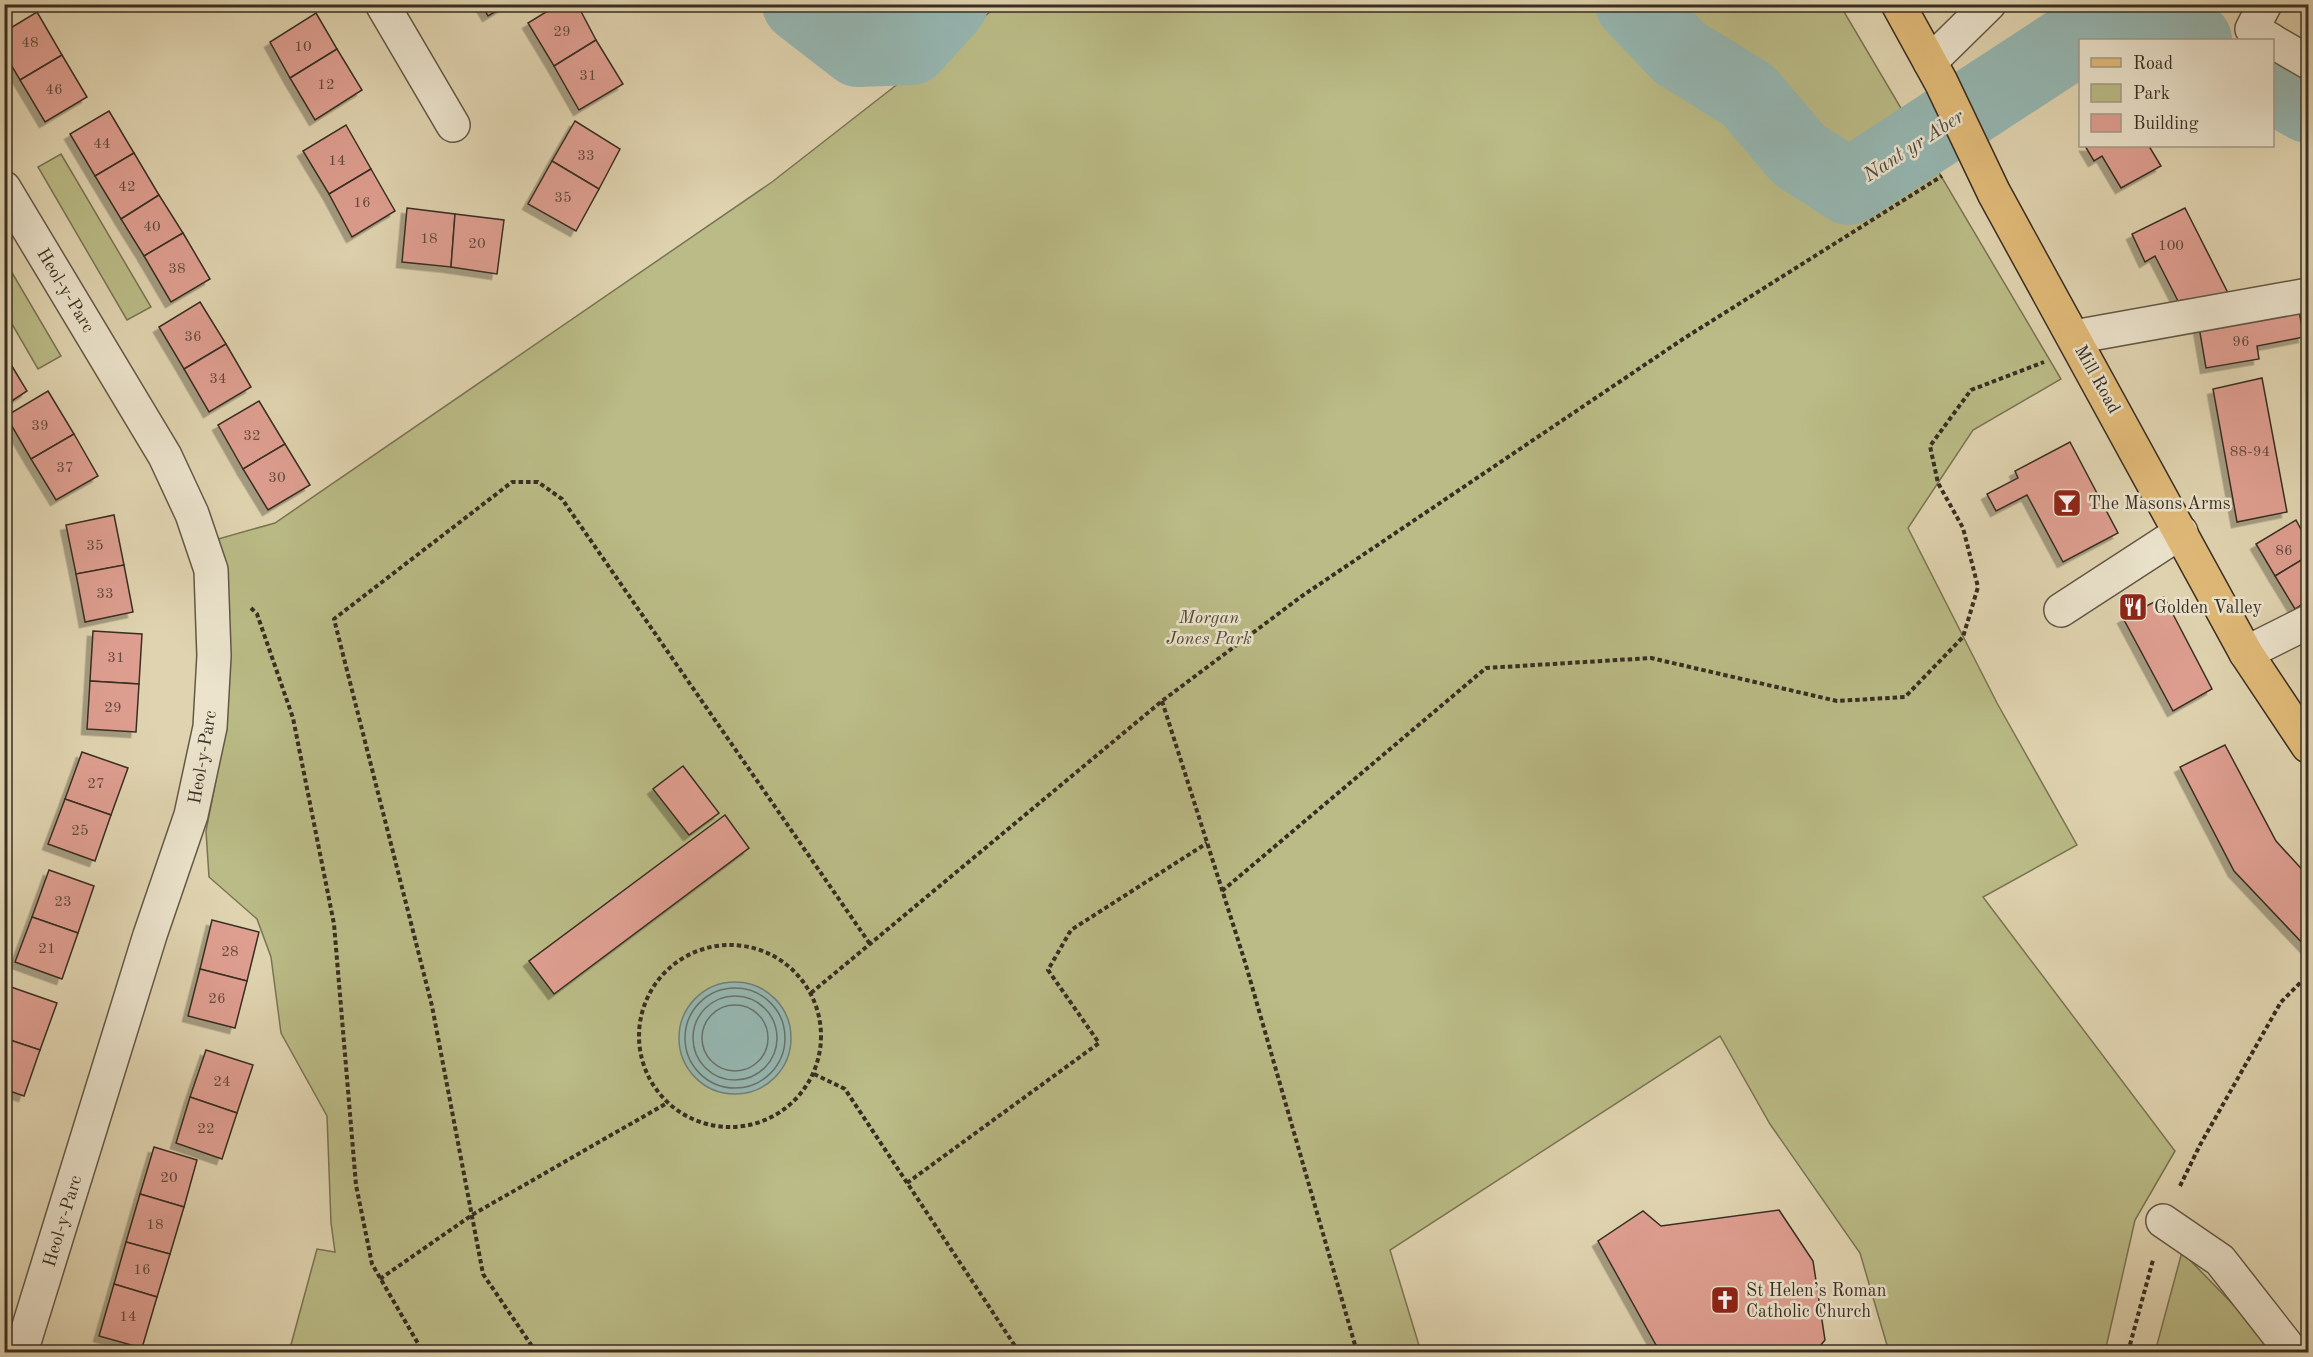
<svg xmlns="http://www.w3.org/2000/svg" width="2313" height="1357" font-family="'Old Standard TT',serif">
<defs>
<filter id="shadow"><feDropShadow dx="-5.5" dy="5.5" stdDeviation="0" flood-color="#0004"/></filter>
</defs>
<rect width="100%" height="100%" fill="#e0d4b0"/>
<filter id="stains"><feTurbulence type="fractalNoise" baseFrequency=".00333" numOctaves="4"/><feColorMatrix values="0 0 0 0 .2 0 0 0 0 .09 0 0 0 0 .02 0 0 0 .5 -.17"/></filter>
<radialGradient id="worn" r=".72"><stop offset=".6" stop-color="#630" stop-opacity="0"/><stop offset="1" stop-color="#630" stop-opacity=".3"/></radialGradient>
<g fill="#babb86" stroke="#7a7454" stroke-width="1.5">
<path d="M 999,5 L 1840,5 L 2061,379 L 1973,430 L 1908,528 L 1997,703 L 2077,845 L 1983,897 L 2175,1151 L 2135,1220 L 2105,1352 L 1889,1352 L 1860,1253 L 1770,1124 L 1720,1036 L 1390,1250 L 1421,1352 L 289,1352 L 317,1249 L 335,1252 L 331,1223 L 327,1116 L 281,1033 L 271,957 L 257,919 L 209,877 L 206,831 L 223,744 L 218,539 L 275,523 L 772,182 Z"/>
<path d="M 61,154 L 151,307 L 127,320 L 38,167 Z"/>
<path d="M 4,259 L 61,356 L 38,369 L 5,312 Z"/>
<path d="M 2182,1252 L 2256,1328 L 2273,1352 L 2155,1352 Z"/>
</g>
<circle fill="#96b7b2" stroke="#718079" stroke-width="1.5" cx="735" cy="1038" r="56"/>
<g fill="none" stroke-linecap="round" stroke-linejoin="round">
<g stroke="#68726a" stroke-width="1.5">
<circle cx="735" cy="1038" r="50"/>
<circle cx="735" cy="1038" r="42"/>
<circle cx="735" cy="1038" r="33"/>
</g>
<g stroke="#96b7b2" stroke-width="76">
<path d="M 800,4 L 858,49 L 911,47 L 950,4"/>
<path d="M 1633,4 L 1680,53 L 1748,95 L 1799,155 L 1849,187 L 2094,27 L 2145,13 L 2194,40"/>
<path d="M 2272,85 L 2308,105"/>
</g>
</g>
<g fill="#df9f91" stroke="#392e23" stroke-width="1.5" filter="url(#shadow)">
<path d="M 481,4 L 508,4 L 488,16 Z"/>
<path d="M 559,4 L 577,4 L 596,40 L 554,66 L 528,23 Z"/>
<path d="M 37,12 L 62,55 L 20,80 L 4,53 L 4,32 Z"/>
<path d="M 316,13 L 337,49 L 290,78 L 270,42 Z"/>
<path d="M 596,40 L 623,84 L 579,110 L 554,66 Z"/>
<path d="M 337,49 L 362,90 L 315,120 L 290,78 Z"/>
<path d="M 62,55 L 87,97 L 45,122 L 20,80 Z"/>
<path d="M 109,111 L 134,153 L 95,176 L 70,134 Z"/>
<path d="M 575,121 L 620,149 L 599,189 L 552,161 Z"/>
<path d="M 346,125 L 371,169 L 329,194 L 303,151 Z"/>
<path d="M 2085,146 L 2149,146 L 2161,166 L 2121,188 L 2102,156 L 2094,161 Z"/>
<path d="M 134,153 L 159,195 L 121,219 L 95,176 Z"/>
<path d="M 552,161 L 599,189 L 576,231 L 528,204 Z"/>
<path d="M 371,169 L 395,211 L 352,237 L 329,194 Z"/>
<path d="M 159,195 L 183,233 L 144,256 L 121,219 Z"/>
<path d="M 407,208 L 455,214 L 451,267 L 402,262 Z"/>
<path d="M 2185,208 L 2228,293 L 2178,301 L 2155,256 L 2145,262 L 2132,234 Z"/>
<path d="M 455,214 L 504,220 L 497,274 L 451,267 Z"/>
<path d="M 183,233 L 210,279 L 171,302 L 144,256 Z"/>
<path d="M 200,302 L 226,344 L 184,369 L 159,327 Z"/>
<path d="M 2299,311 L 2304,337 L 2257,346 L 2259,359 L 2206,368 L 2199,327 Z"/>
<path d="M 226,344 L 251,387 L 209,412 L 184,369 Z"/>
<path d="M 4,353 L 27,391 L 4,406 Z"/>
<path d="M 2262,378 L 2287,512 L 2237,522 L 2213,389 Z"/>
<path d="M 48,391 L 74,434 L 31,459 L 6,416 Z"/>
<path d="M 259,401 L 285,444 L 243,469 L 218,425 Z"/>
<path d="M 74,434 L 98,476 L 56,500 L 31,459 Z"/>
<path d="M 2070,442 L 2118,533 L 2063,562 L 2027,495 L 1996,511 L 1987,494 L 2018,478 L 2015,471 Z"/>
<path d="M 285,444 L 310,485 L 268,510 L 243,469 Z"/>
<path d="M 114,515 L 124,565 L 76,574 L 66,525 Z"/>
<path d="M 2296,520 L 2303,533 L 2308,529 L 2308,556 L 2275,576 L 2256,544 Z"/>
<path d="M 2308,556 L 2308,601 L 2295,609 L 2275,576 Z"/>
<path d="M 124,565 L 133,612 L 85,622 L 76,574 Z"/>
<path d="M 2164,597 L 2212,689 L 2173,711 L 2123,618 Z"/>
<path d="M 93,631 L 142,634 L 139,684 L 90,681 Z"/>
<path d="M 90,681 L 139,684 L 136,732 L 87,729 Z"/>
<path d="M 2225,745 L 2276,841 L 2308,876 L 2308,949 L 2234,871 L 2180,767 Z"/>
<path d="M 82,752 L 128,768 L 111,815 L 65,799 Z"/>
<path d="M 683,766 L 719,813 L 689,835 L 653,789 Z"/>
<path d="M 65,799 L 111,815 L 95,861 L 48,844 Z"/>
<path d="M 725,815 L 749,848 L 554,994 L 529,961 Z"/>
<path d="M 49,870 L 94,886 L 78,933 L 32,917 Z"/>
<path d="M 32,917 L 78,933 L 62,979 L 15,962 Z"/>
<path d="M 212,920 L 259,932 L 247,981 L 200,969 Z"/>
<path d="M 200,969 L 247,981 L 235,1028 L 188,1016 Z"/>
<path d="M 11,987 L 57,1003 L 40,1050 L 4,1038 L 4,1004 Z"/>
<path d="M 4,1038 L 40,1050 L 24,1096 L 4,1089 Z"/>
<path d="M 206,1050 L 253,1065 L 237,1113 L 190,1097 Z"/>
<path d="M 190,1097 L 237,1113 L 222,1159 L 176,1143 Z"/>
<path d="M 154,1147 L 197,1160 L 184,1207 L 140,1194 Z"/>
<path d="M 140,1194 L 184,1207 L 170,1254 L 126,1242 Z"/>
<path d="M 1779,1210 L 1813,1261 L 1825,1340 L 1815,1352 L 1667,1352 L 1656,1345 L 1598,1241 L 1643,1211 L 1661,1226 Z"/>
<path d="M 126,1242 L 170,1254 L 157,1297 L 114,1284 Z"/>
<path d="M 114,1284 L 157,1297 L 142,1348 L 99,1336 Z"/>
</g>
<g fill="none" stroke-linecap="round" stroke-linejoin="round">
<g stroke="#635846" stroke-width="36">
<g id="minor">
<path d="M 382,4 L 453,125"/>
<path d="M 2265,4 L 2252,29 L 2271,40"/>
<path d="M 2272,41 L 2308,62"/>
<path d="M 1930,62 L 1989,4"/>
<path d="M 4,188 L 165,456 L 192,514 L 211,570 L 214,656 L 210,727 L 191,815 L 150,935 L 21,1352"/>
<path d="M 2074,337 L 2308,295"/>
<path d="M 2061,610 L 2181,532"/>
<path d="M 2246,653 L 2308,622"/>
<path d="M 2163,1221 L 2220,1260 L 2292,1352"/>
</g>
</g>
<g stroke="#392e23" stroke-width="36">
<path id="major" d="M 1898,4 L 1941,82 L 1994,193 L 2246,653 L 2308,746"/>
</g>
<g stroke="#392e23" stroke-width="4" stroke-dasharray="4.5 3" stroke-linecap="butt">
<path d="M 251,608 L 257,614 L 293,718 L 334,924 L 356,1185 L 372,1264 L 423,1352"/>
<path d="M 1162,701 L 1245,962 L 1357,1352"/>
<path d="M 1222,891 L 1486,668 L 1651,658 L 1837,701 L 1905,697 L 1963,637 L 1978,587 L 1963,528 L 1938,483 L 1930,446 L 1971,390 L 2044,362"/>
<circle cx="730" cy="1036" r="91"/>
<path d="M 811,993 L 1162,701 L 1302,596 L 1683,339 L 1942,176"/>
<path d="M 814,1074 L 845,1089 L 1019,1352"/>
<path d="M 907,1183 L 1099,1043 L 1048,970 L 1071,930 L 1207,843"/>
<path d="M 2180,1186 L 2200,1145 L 2281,1002 L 2308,975"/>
<path d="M 380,1279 L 472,1215 L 667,1103"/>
<path d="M 536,1352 L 483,1274 L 432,1006 L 334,619 L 512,482 L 538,482 L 562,499 L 870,944"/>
<path d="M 2128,1352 L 2153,1260"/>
</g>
<use href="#minor" stroke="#ebe3cc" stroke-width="33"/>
<use href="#major" stroke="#e0ba78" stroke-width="33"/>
</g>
<defs>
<g id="bar-square" transform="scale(1.5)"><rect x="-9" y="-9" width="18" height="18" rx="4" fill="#8f2418" stroke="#ebe3cc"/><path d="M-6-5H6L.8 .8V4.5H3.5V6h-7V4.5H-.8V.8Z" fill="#fff"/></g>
<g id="restaurant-square" transform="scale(1.5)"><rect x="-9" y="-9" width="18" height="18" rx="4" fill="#8f2418" stroke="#ebe3cc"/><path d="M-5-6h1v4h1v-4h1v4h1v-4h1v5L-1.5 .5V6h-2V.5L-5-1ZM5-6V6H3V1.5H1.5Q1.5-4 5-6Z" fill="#fff"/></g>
<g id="church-square" transform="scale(1.5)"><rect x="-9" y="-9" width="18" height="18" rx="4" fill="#8f2418" stroke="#ebe3cc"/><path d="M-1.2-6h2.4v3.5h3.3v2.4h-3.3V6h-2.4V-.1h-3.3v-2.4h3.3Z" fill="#fff"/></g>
</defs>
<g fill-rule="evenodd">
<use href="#bar-square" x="2067" y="503"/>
<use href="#restaurant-square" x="2133" y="607"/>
<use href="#church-square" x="1725" y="1300"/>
</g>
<g text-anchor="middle" stroke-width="5" stroke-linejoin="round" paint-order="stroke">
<g font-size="15" fill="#624a3e">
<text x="562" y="36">29</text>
<text x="30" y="47">48</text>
<text x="303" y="51">10</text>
<text x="588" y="80">31</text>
<text x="326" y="89">12</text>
<text x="54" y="94">46</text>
<text x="102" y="148">44</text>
<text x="586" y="160">33</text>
<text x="337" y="165">14</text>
<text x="127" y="191">42</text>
<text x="563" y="202">35</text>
<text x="362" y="207">16</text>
<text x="152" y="231">40</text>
<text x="429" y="243">18</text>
<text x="477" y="248">20</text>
<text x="2171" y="250">100</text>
<text x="177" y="273">38</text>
<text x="193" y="341">36</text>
<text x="2241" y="346">96</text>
<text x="218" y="383">34</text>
<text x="40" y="430">39</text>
<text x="252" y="440">32</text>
<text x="2250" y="456">88-94</text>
<text x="65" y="472">37</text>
<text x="277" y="482">30</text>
<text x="95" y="550">35</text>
<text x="2284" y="555">86</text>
<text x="105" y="598">33</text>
<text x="116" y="662">31</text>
<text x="113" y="712">29</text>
<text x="96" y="788">27</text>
<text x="80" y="835">25</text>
<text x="63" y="906">23</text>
<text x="47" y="953">21</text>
<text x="230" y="956">28</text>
<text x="217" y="1003">26</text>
<text x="222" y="1086">24</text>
<text x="206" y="1133">22</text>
<text x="169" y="1182">20</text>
<text x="155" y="1229">18</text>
<text x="142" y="1274">16</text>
<text x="128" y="1321">14</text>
</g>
<g font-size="18" fill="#392e23" stroke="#ebe3cc">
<text transform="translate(66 290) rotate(59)" y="6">Heol-y-Parc</text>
<text transform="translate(2098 379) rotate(61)" y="6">Mill Road</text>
<text transform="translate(202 757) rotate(-80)" y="6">Heol-y-Parc</text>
<text transform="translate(62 1221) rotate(-73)" y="6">Heol-y-Parc</text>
</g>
<g font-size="18" fill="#392e23" stroke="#ebe3cc" text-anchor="start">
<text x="2088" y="509">The Masons Arms</text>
<text x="2154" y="613">Golden Valley</text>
<text x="1746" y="1296">St Helen’s Roman<tspan x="1746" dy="21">Catholic Church</tspan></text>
</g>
<g font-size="18" font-style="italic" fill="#534a37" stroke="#ebe3cc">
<text x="1209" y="623">Morgan<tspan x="1209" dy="21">Jones Park</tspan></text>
</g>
<g font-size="20" font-style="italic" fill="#4c4940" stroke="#ebe3cc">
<text transform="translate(1913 145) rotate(-33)" y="7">Nant yr Aber</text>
</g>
</g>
<rect width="2313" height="1357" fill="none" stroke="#e0d4b0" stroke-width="24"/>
<rect x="6" y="6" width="2301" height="1345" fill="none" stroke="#392e23" stroke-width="3"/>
<rect x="12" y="12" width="2289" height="1333" fill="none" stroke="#392e23" stroke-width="1.5"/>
<rect x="2079" y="39" width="195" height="108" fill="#ebe3cc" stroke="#a49b88" stroke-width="1.5"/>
<rect x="2091" y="58" width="30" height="9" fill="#e0ba78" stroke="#a49b88" stroke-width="1.5"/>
<text x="2133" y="69" font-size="18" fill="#392e23">Road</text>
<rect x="2091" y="84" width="30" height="18" fill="#babb86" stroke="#a49b88" stroke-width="1.5"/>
<text x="2133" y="99" font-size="18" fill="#392e23">Park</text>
<rect x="2091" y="114" width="30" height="18" fill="#df9f91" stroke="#a49b88" stroke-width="1.5"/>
<text x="2133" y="129" font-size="18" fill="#392e23">Building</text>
<rect width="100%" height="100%" filter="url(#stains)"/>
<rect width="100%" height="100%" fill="url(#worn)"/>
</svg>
